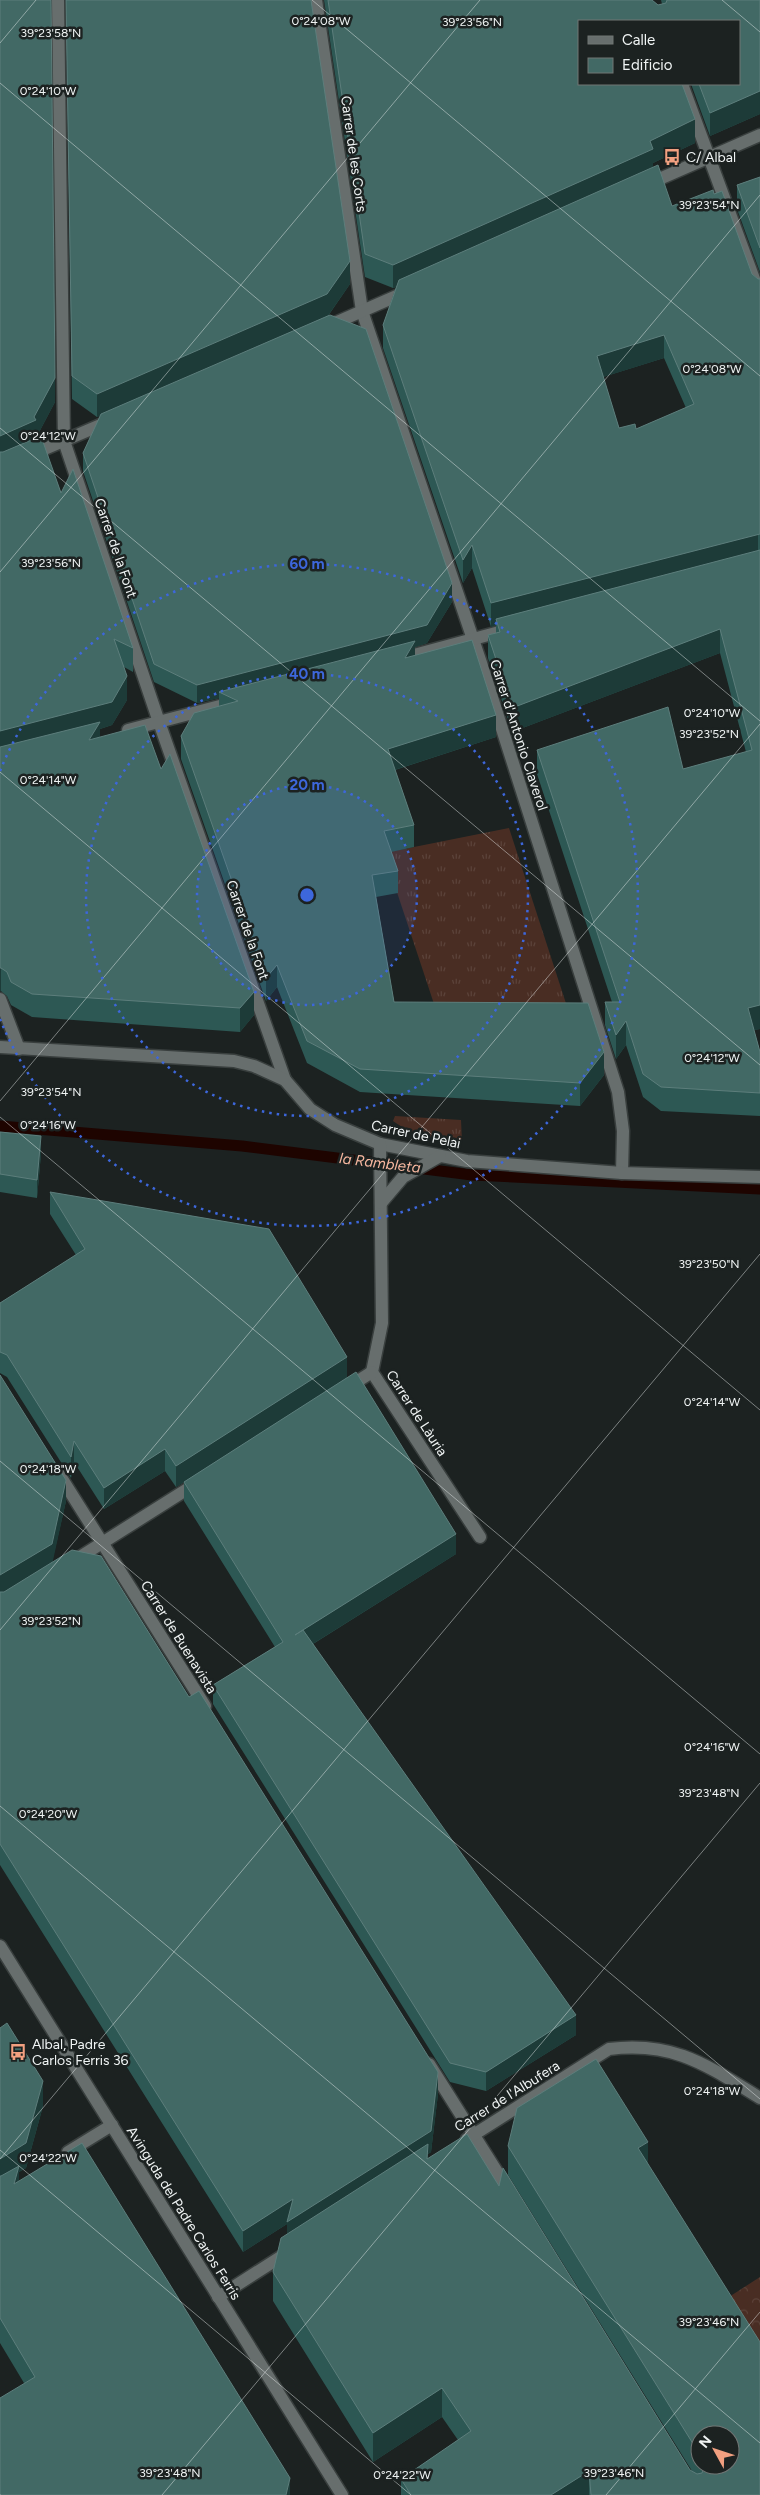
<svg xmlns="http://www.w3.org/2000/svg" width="760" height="2495" font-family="Figtree,sans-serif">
<defs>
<pattern id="grass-tufts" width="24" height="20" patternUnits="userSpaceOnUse" patternTransform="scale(1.25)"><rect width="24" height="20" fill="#492d23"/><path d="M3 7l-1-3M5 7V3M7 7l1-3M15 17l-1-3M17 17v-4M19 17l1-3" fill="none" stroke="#5b4239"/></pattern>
<pattern id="park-crowns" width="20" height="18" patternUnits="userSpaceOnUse" patternTransform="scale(1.25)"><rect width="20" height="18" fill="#492d23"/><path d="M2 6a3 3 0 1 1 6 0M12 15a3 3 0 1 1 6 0" fill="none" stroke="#5b4239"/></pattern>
</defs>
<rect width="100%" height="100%" fill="#1c2221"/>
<g fill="url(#grass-tufts)">
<path d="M 509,828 L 573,1025 L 441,1025 L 384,853 Z"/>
<path d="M 395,1116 L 461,1120 L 462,1142 C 435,1139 415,1137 393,1121 Z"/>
</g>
<path fill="url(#park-crowns)" d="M 760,2277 L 760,2372 L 718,2304 Z"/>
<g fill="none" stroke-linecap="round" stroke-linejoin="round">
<path stroke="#1e0400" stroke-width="11" d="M 0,1126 L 242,1146 L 472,1175 L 760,1189"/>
<g stroke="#393f3e" stroke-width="15">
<g id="minor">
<path d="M 58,0 L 64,441 L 159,722 L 285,1080"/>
<path d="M 316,0 L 362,311 L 481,663 L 618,1092 L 623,1131 L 622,1173"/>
<path d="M 682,84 L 760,295"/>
<path d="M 648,184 L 760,135"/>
<path d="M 328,326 L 408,291"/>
<path d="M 0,468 L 110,421"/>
<path d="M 399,659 L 503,631"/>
<path d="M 128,730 L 235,702"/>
<path d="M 0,999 L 19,1049"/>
<path d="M 0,1047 L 234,1061 L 254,1066 L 285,1080 L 310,1109 L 335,1125 L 380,1144 L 467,1161 L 622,1173 L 760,1177"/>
<path d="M 380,1144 L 382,1323 L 372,1372 L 480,1537"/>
<path d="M 381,1203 L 403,1177 L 440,1156"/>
<path d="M 347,1388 L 372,1372"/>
<path d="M 57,1471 L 205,1706"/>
<path d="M 72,1562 L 197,1483"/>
<path d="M 429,2064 L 509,2191"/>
<path d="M 467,2139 L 609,2049 C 674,2041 706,2065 760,2098"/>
<path d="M 68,2152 L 112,2125"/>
<path d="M 218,2297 L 290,2251"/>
</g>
</g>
<g stroke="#393f3e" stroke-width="15">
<path id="tertiary" d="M 0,1946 L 342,2495"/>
</g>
<use href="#minor" stroke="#676e6d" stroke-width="12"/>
<use href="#tertiary" stroke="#676e6d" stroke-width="12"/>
</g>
<g fill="#2d5854" fill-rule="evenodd">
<path d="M 0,0 L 55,402 L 36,438 L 133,648 L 133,672 L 124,667 L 127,700 L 112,725 L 100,729 L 100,737 L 161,769 L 254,1015 L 240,1032 L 32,1017 L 11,1005 L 7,996 L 1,991 L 0,991 Z"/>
<path d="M 66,0 L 350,284 L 328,316 L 452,602 L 427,643 L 415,647 L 415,655 L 496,737 L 395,770 L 414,825 L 414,847 L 391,852 L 398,871 L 398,893 L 376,897 L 394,1002 L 604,1075 L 580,1106 L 360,1092 L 307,1063 L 277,987 L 266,1001 L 181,759 L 181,736 L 219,707 L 219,698 L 197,703 L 154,682 L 83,471 L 83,453 L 101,415 L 97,417 L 72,399 Z"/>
<path d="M 324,0 L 652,0 L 658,5 L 662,4 L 661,0 L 760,0 L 760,114 L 710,136 L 691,84 L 739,84 L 739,21 L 579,21 L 695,143 L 653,163 L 653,167 L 672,206 L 758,279 L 760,279 L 760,1029 L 754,1030 L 760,1052 L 760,1116 L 661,1111 L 643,1097 L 626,1045 L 616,1059 L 605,1025 L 605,1002 L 612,1002 L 537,774 L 537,750 L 683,769 L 746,752 L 720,653 L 512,732 L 488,658 L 488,635 L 496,633 L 496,625 L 491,627 L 472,568 L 463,583 L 383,348 L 383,325 L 396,287 L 393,288 L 365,277 ZM 664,358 L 686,408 L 636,429 L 619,428 L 603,377 Z"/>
<path d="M 760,177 L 760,272 L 737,209 L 737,185 Z"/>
<path d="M 0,1132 L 41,1154 L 37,1198 L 0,1192 Z"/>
<path d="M 50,1192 L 347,1378 L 456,1554 L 313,1644 L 576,2035 L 486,2091 L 450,2082 L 213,1704 L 213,1685 L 275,1647 L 184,1501 L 184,1482 L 176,1487 L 165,1471 L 104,1509 L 74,1462 L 71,1478 L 7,1377 L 0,1373 L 0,1303 L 76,1255 L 50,1214 Z"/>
<path d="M 0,1375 L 66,1501 L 52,1562 L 189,1697 L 438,2094 L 431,2152 L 428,2154 L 428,2158 L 499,2186 L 690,2470 L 692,2471 L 508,2175 L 508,2146 L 648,2165 L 760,2495 L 401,2495 L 401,2479 L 458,2440 L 442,2417 L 373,2462 L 273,2301 L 273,2272 L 287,2234 L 287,2224 L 243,2252 L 0,1865 ZM 700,2435 L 730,2465 L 700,2465 Z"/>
<path d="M 0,2028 L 43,2106 L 26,2168 L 19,2172 L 19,2181 L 290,2495 L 24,2383 L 0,2343 Z"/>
</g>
<g fill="#1d3b38">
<path d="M 760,91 L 760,114 L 710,136 L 710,113 Z"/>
<path d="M 695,119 L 695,143 L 653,163 L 653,173 L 393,288 L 393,265 Z"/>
<path d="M 350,261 L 350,284 L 327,317 L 97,417 L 97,394 Z"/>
<path d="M 664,335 L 664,358 L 597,379 L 597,356 Z"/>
<path d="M 55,378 L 55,402 L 36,438 L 0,459 L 0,436 L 34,417 Z"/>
<path d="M 758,534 L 758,557 L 496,619 L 496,625 L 491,627 L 491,603 Z"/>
<path d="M 472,545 L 472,568 L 463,583 L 463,560 Z"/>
<path d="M 452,583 L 452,602 L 427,643 L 415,647 L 415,663 L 219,692 L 219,698 L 197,703 L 197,685 Z"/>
<path d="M 720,629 L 720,653 L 512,732 L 512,708 Z"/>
<path d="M 127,676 L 127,700 L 112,725 L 100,729 L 100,745 L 0,755 L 0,731 Z"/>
<path d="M 496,715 L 496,737 L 388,772 L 388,749 Z"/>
<path d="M 277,965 L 277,987 L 266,1001 L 266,978 Z"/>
<rect x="0" y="968" width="1" height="23"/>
<path d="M 254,992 L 254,1015 L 240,1032 L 240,1008 Z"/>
<path d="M 760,1005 L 760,1029 L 748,1031 L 748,1008 Z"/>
<path d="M 626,1021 L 626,1045 L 616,1059 L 616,1035 Z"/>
<path d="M 604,1052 L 604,1075 L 580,1106 L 580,1083 Z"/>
<path d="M 41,1136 L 41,1154 L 37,1198 L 37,1180 Z"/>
<path d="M 347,1357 L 347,1378 L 176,1487 L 176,1466 Z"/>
<path d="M 74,1441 L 74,1462 L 71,1478 L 71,1457 Z"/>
<path d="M 165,1449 L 165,1471 L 104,1509 L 104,1488 Z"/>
<path d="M 66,1480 L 66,1501 L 52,1565 L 0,1596 L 0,1575 Z"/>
<path d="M 456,1534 L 456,1554 L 295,1655 L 295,1635 Z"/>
<path d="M 576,2015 L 576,2035 L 486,2091 L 486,2072 Z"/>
<path d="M 438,2072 L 438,2094 L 431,2152 L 428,2154 L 428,2173 L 287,2243 L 287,2224 L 243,2252 L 243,2231 Z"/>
<path d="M 43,2081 L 43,2106 L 26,2168 L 19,2172 L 19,2191 L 0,2184 L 0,2159 Z"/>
<path d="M 648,2142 L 648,2171 L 638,2148 Z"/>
<path d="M 442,2388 L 442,2417 L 373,2462 L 373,2433 Z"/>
<path d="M 589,2471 L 589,2495 L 551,2495 Z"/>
<path d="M 290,2478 L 290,2495 L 286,2495 Z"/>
</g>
<g fill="#426965" stroke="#5d7e7c" fill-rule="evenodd">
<path d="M 0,0 L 51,0 L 55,378 L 34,417 L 36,420 L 0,436 Z"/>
<path d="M 66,0 L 311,0 L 350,261 L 327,294 L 97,394 L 72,376 Z"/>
<path d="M 328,0 L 652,0 L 658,5 L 666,3 L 667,0 L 760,0 L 760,91 L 710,113 L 699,84 L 739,84 L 739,21 L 579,21 L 579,84 L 682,84 L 695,119 L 650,141 L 653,149 L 393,265 L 365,254 Z"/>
<path d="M 658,165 L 672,206 L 713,190 L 714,194 L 722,191 L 752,274 L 758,279 L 760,279 L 760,534 L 491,603 L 472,545 L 463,560 L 383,325 L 399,280 ZM 664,335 L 694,404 L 636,429 L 635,424 L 619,428 L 597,356 Z"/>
<path d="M 760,177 L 760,248 L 737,185 Z"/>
<path d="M 330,315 L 366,329 L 452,583 L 427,625 L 197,685 L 154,664 L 83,453 L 101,414 Z"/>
<path d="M 41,436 L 61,493 L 73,469 L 133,648 L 114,639 L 127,676 L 112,702 L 0,731 L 0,452 L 3,452 Z"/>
<path d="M 760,550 L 760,1005 L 748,1008 L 760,1052 L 760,1093 L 661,1087 L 643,1074 L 626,1021 L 616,1035 L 605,1002 L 620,1002 L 537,750 L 668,707 L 683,769 L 752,750 L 720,629 L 512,708 L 488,635 L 500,632 L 496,619 Z"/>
<path d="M 472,640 L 496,715 L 388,749 L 414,825 L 384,831 L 398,871 L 372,875 L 394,1002 L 588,1003 L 604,1052 L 580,1083 L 360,1069 L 307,1041 L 277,965 L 266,978 L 181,736 L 194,713 L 238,701 L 219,692 L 415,641 L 405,658 Z"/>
<path d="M 100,722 L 89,740 L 145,725 L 161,769 L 170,754 L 254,992 L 240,1008 L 32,994 L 11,982 L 7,972 L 1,968 L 0,968 L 0,747 Z"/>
<path d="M 0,1132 L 41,1136 L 37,1180 L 0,1174 Z"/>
<path d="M 50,1192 L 269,1229 L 347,1357 L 176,1466 L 165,1449 L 104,1488 L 74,1441 L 71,1457 L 7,1355 L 0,1352 L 0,1303 L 85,1249 Z"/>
<path d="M 356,1372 L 456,1534 L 295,1635 L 303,1630 L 576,2015 L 486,2072 L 450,2063 L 213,1685 L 283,1642 L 184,1482 Z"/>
<path d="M 0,1375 L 66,1480 L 52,1544 L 0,1575 Z"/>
<path d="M 72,1550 L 101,1556 L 189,1697 L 199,1691 L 438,2072 L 431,2131 L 287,2222 L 293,2199 L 243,2231 L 0,1844 L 0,1592 L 4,1592 Z"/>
<path d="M 7,2023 L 43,2081 L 26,2143 L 0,2159 L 0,2028 Z"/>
<path d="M 596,2059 L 648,2142 L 638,2148 L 760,2342 L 760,2495 L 591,2495 L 589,2471 L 551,2495 L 411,2495 L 401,2479 L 471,2431 L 442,2388 L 373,2433 L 273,2272 L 281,2238 L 428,2144 L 427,2159 L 467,2134 L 499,2186 L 503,2168 L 690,2470 L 697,2474 L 702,2473 L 705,2466 L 705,2465 L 730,2465 L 730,2435 L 700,2435 L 700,2455 L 508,2146 L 517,2108 Z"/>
<path d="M 82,2143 L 290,2478 L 286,2495 L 0,2495 L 0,2398 L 35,2377 L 0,2318 L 0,2176 L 1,2176 L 19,2166 L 14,2184 Z"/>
</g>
<path fill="none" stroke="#f0f4f4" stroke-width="1" stroke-opacity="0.45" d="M 312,0 L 760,376M 722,0 L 760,32M 0,43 L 36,0M 0,83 L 760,721M 0,428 L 760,1065M 0,572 L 480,0M 0,772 L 760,1410M 0,1101 L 760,195M 0,1117 L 760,1754M 0,1461 L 760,2099M 0,1630 L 760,724M 0,1806 L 760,2443M 0,2150 L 411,2495M 0,2159 L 760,1254M 0,2495 L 1,2495M 162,2495 L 760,1783M 606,2495 L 760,2312"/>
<circle cx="307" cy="895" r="110" fill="#3d67dc" fill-opacity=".12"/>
<g fill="none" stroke="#3d67dc" stroke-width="2.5" stroke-dasharray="2.5 5">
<circle cx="307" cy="895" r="110"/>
<circle cx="307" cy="895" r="221"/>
<path d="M0 771A331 331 0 1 1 0 1019"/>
</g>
<defs>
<g id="bus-bare" transform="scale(1.35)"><path d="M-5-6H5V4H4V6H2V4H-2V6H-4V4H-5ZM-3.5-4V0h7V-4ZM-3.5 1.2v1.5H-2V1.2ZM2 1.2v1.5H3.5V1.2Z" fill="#f2a080" stroke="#1c2221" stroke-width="2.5" paint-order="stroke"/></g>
</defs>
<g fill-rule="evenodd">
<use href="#bus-bare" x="672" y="157"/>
<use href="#bus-bare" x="18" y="2052"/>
</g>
<g text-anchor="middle" stroke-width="5" stroke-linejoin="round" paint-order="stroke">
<g font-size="14" fill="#f0f4f4" stroke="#1c2221">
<text transform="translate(354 154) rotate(82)" y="5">Carrer de les Corts</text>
<text transform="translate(116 548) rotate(71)" y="5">Carrer de la Font</text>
<text transform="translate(519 735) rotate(72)" y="5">Carrer d'Antonio Claverol</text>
<text transform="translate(248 930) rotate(71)" y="5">Carrer de la Font</text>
<text transform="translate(416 1134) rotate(12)" y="5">Carrer de Pelai</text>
<text transform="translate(417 1413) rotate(57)" y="5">Carrer de Làuria</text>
<text transform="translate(179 1637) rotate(58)" y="5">Carrer de Buenavista</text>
<text transform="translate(507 2096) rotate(-32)" y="5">Carrer de l'Albufera</text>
<text transform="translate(184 2213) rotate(58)" y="5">Avinguda del Padre Carlos Ferris</text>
</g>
<g font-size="14" fill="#f0f4f4" stroke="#1c2221" text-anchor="start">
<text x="686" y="162">C/ Albal</text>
<text x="32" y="2049">Albal, Padre<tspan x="32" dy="16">Carlos Ferris 36</tspan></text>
</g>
<g font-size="15" font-style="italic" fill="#f6b79f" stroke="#1c2221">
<text transform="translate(380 1163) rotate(7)" y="5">la Rambleta</text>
</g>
</g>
<g font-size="12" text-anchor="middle" fill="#f0f4f4" stroke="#1c2221" stroke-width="5" stroke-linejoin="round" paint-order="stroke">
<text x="321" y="25">0°24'08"W</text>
<text x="472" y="26">39°23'56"N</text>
<text x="51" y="37">39°23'58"N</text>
<text x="48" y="95">0°24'10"W</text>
<text x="709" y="209">39°23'54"N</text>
<text x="712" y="373">0°24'08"W</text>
<text x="48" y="440">0°24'12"W</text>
<text x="51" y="567">39°23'56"N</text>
<text x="712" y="717">0°24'10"W</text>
<text x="709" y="738">39°23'52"N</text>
<text x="48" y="784">0°24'14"W</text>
<text x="712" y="1062">0°24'12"W</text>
<text x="51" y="1096">39°23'54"N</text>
<text x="48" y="1129">0°24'16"W</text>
<text x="709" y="1268">39°23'50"N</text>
<text x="712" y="1406">0°24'14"W</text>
<text x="48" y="1473">0°24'18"W</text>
<text x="51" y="1625">39°23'52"N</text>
<text x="712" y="1751">0°24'16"W</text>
<text x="709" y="1797">39°23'48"N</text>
<text x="48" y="1818">0°24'20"W</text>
<text x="712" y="2095">0°24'18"W</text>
<text x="48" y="2162">0°24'22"W</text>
<text x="709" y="2326">39°23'46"N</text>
<text x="170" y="2477">39°23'48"N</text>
<text x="614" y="2477">39°23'46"N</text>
<text x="402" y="2479">0°24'22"W</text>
</g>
<circle cx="307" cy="895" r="8" fill="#3d67dc" stroke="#1c2221" stroke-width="2.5"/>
<g font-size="15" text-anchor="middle" font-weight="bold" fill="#3d67dc" stroke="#1c2221" stroke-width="5" stroke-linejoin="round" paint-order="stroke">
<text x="307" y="569">60 m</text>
<text x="307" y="679">40 m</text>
<text x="307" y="790">20 m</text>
</g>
<rect x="578" y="20" width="162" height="65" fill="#1c2221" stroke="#717675"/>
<rect x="588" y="36" width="25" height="8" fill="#676e6d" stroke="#717675"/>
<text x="622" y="45" font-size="15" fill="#f0f4f4">Calle</text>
<rect x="588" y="58" width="25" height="15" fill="#426965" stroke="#717675"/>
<text x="622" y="70" font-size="15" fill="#f0f4f4">Edificio</text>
<g transform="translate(715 2450) rotate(310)"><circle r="24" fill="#1c2221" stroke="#717675"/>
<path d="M0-4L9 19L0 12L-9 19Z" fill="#f2a080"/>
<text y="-8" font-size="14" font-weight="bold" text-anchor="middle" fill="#f0f4f4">N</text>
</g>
</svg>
